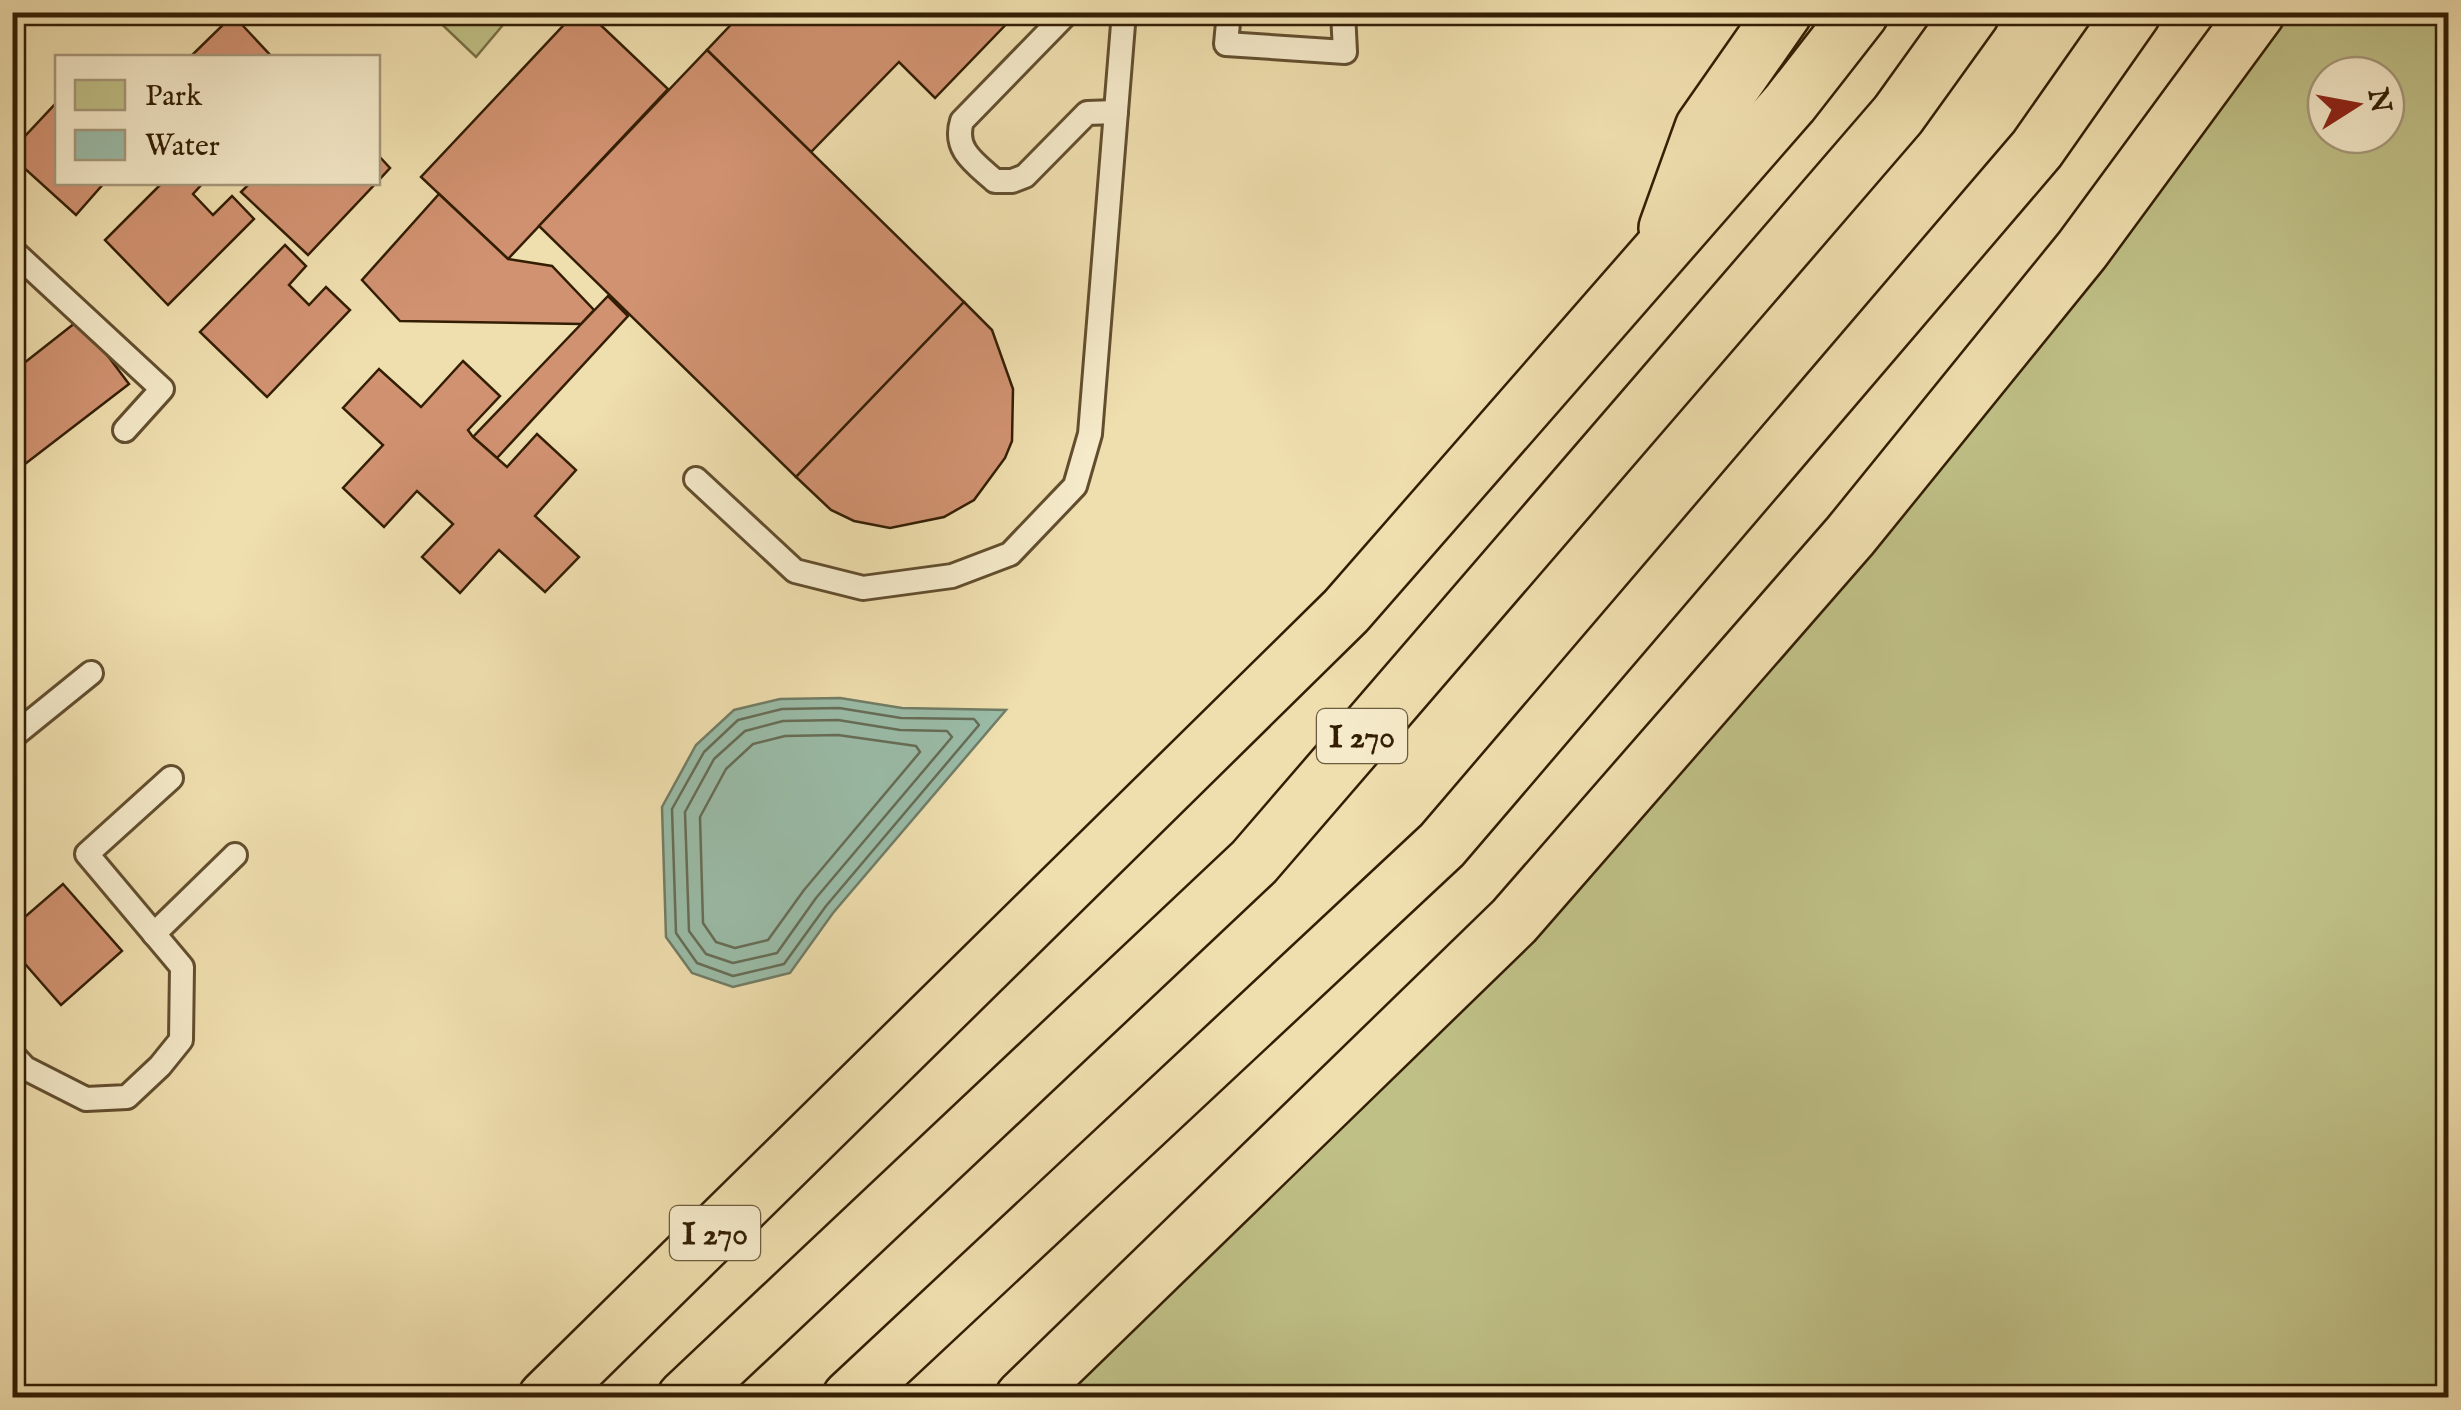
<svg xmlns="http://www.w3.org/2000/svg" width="2461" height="1410" font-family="'IM FELL English',serif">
<rect width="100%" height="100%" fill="#efdeae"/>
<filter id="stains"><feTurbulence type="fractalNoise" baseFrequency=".002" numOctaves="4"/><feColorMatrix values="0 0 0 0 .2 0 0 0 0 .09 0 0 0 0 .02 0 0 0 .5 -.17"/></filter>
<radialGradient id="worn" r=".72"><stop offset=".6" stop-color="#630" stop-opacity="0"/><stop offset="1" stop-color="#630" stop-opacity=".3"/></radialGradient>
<g fill="#bfc086" stroke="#796f45" stroke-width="2.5" fill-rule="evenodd">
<path d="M 430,13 L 513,13 L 476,57 Z"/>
<path d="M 2257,13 L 2448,13 L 2448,1397 L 1023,1398 L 1514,921 ZM 2326,75 L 2386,75 L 2386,135 L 2326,135 Z"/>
</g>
<path fill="#9abca8" stroke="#717d66" stroke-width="2.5" d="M 840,698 L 902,708 L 1006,710 L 833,913 L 790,973 L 733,987 L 692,973 L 666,937 L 662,807 L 696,745 L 734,710 L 780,699 Z"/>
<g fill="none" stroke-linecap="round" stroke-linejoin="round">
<g stroke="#666d56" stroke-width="2.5">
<path d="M 839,708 L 901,718 L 974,719 L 979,725 L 826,906 L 784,964 L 733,976 L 697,963 L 676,933 L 672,809 L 704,752 L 738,720 L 782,709 Z"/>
<path d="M 838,720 L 900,730 L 947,731 L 952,737 L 816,898 L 777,953 L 733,963 L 706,954 L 689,931 L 685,812 L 714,759 L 745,731 L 783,721 Z"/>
<path d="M 838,735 L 916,746 L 920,752 L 804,890 L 768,940 L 735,948 L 716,942 L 703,923 L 700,817 L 726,769 L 753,744 L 785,736 Z"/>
</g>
</g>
<g fill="#d19271" stroke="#331e04" stroke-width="2.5">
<path d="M 576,12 L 587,12 L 668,89 L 508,259 L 421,177 Z"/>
<path d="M 743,12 L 1018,12 L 935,98 L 899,62 L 811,152 L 707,50 Z"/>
<path d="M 233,15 L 273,58 L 189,58 Z"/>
<path d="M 707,50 L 964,302 L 796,477 L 539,226 Z"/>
<path d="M 58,101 L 58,182 L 105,182 L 76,215 L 12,157 L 12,150 Z"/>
<path d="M 378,155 L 390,168 L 378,181 Z"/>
<path d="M 163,182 L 204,182 L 193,194 L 213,215 L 232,196 L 254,219 L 168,305 L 105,240 Z"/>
<path d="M 251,182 L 377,182 L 308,255 L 241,192 Z"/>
<path d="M 439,194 L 508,259 L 552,266 L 594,310 L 581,324 L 400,321 L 362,280 Z"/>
<path d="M 285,245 L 306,266 L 289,285 L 309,305 L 326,287 L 350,310 L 267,397 L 200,332 Z"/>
<path d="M 608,296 L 628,316 L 497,458 L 473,437 Z"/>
<path d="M 964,302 L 992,330 L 1013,389 L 1012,441 L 1005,458 L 974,500 L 944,517 L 890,528 L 854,521 L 831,510 L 796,477 Z"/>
<path d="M 80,319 L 129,384 L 12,474 L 12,359 L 19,367 Z"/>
<path d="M 463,361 L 500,396 L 468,430 L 473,437 L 507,467 L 537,434 L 576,470 L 535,516 L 579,557 L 545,592 L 499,550 L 460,593 L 422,557 L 453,524 L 417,491 L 384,527 L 343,488 L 383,445 L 343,408 L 379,369 L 421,407 Z"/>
<path d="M 63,884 L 122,951 L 61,1005 L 12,949 L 12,928 Z"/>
</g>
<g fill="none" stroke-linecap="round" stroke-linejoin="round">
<g stroke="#624e2e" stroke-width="28">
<g id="service">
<path d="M 1068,12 L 962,121 C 953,150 975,163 995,181 L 1012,181 L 1025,176 L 1087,113 L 1116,112"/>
<path d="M 1229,12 L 1226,44 L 1345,52 L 1343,12"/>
<path d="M 12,250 L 162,389 L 125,430"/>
<path d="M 696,479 L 795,571 L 863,588 L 952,576 L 1010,554 L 1075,486 L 1090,434 L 1124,12"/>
<path d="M 12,737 L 91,673"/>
<path d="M 154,934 L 235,855"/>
<path d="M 12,1054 L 25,1068 L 86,1099 L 127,1097 L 160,1066 L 181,1040 L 182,967 L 87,854 L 171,778"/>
</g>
</g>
<g stroke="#331e04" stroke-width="60">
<g id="motorway">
<path d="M 1667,228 L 1703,128 L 1784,12"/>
<path d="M 546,1398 L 1346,611 L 1790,103 L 1861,12"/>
<path d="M 685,1398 L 1254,862 L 1898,115 L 1972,12"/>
<path d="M 850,1398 L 1442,845 L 2037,149 L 2133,12"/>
<path d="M 1023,1398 L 1514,921 L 1850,536 L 2082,250 L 2257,12"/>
</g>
</g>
<use href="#service" stroke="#f5eaca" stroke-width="22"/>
<use href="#motorway" stroke="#efdeae" stroke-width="55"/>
</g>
<g text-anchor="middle" stroke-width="10" stroke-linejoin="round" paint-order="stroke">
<g fill="#f5eaca" stroke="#6d5b3f" stroke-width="2.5">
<rect x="1317" y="709" width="90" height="54" rx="8"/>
<rect x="670" y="1206" width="90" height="54" rx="8"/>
</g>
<g font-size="32" font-weight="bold" fill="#331e04">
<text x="1362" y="747">I 270</text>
<text x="715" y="1244">I 270</text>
</g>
</g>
<rect width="2461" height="1410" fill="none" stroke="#efdeae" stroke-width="50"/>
<rect x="15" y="15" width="2431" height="1380" fill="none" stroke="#331e04" stroke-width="5"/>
<rect x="25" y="25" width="2411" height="1360" fill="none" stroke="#331e04" stroke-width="2.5"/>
<rect x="55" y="55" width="325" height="130" fill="#f5eaca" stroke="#a7987b" stroke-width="2.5"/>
<rect x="75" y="80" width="50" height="30" fill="#bfc086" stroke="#a7987b" stroke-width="2.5"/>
<text x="145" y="105" font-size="30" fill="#331e04">Park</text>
<rect x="75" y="130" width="50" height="30" fill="#9abca8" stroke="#a7987b" stroke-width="2.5"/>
<text x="145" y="155" font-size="30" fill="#331e04">Water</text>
<g transform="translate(2356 105) rotate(79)"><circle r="48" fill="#f5eaca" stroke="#a7987b" stroke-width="2.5"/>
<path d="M0-8L18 38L0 25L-18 38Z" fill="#8f2418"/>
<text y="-15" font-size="28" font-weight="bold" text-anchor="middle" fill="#331e04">N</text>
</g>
<rect width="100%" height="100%" filter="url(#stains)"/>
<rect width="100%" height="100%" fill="url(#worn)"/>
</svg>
